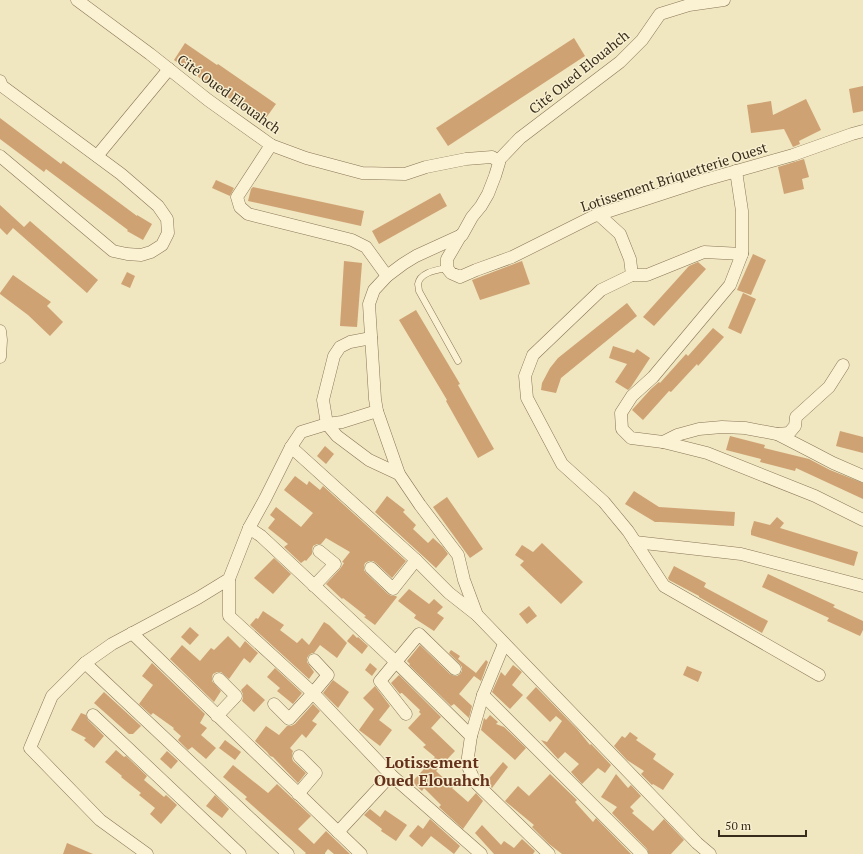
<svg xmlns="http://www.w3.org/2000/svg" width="863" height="854" font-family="'PT Serif',serif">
<rect width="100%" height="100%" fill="#f0e6bf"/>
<g fill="#cfa274">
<path d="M 574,38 L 585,56 L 448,146 L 436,128 Z"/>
<path d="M 185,43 L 217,65 L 218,64 L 276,104 L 263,122 L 174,60 Z"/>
<path d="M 863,86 L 863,111 L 853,113 L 849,89 Z"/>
<path d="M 806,99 L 821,130 L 799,141 L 800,144 L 793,147 L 784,129 L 751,133 L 747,105 L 771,101 L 773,115 Z"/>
<path d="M 0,118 L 61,164 L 63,161 L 137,216 L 137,215 L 152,224 L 143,240 L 127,231 L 128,230 L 46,169 L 44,172 L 0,139 Z"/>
<path d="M 804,159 L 809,177 L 802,179 L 804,189 L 784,194 L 778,167 Z"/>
<path d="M 216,180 L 234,188 L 230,196 L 212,188 Z"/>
<path d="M 253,187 L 364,211 L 361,226 L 248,201 L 251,189 Z"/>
<path d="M 440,193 L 447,206 L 379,244 L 372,231 Z"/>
<path d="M 0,205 L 24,227 L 30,221 L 98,280 L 87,293 L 13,228 L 7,235 L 0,228 Z"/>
<path d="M 753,254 L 766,260 L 751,295 L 737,290 Z"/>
<path d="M 344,261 L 362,263 L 357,327 L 340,326 Z"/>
<path d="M 522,261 L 530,284 L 480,300 L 472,280 Z"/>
<path d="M 698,262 L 706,269 L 654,326 L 643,317 L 689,266 Z"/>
<path d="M 127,272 L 135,276 L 130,288 L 121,284 Z"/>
<path d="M 13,275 L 51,302 L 47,306 L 63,322 L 50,336 L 28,315 L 0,294 L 0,293 Z"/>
<path d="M 743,293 L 756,299 L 741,334 L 728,328 Z"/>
<path d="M 627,303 L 637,316 L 561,378 L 556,393 L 541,390 L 542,383 L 550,368 L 558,358 Z"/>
<path d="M 416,310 L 460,384 L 458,385 L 494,449 L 478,458 L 446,401 L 447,400 L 399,320 Z"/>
<path d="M 713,328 L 724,337 L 698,366 L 697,364 L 671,392 L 669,391 L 643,420 L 632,410 L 651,389 L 659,382 L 660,383 L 686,354 L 688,356 Z"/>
<path d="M 613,346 L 634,353 L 637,349 L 650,358 L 631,387 L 628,390 L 615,382 L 627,364 L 609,358 Z"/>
<path d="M 840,431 L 863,437 L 863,453 L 836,446 Z"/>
<path d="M 730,436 L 765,445 L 764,448 L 809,459 L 830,470 L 863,483 L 863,499 L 796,468 L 795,471 L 760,462 L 761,459 L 726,450 Z"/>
<path d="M 325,446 L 334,454 L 326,464 L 317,456 Z"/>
<path d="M 295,476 L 307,485 L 309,481 L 320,490 L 323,486 L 406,561 L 392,578 L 376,563 L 373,561 L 369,561 L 365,563 L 364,566 L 364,570 L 366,573 L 388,594 L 392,596 L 396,596 L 397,597 L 375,625 L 364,617 L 366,616 L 343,598 L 342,599 L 326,584 L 340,569 L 344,563 L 342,562 L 350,552 L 326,538 L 321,544 L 317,544 L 313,546 L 312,550 L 312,554 L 306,561 L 305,560 L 301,563 L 284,547 L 288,544 L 268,528 L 275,519 L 270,515 L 276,507 L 301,527 L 313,513 L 284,490 Z"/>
<path d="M 634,491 L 659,507 L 735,512 L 734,526 L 661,522 L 655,522 L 625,504 Z"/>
<path d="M 387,496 L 405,510 L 403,512 L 416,525 L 413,529 L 428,543 L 433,538 L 443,547 L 448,554 L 436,568 L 375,512 Z"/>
<path d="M 447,497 L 483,549 L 470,558 L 433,507 Z"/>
<path d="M 777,517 L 784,523 L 780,528 L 858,552 L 854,566 L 751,535 L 751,531 L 754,521 L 770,525 Z"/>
<path d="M 542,543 L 583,582 L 561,604 L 520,565 L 524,561 L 515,555 L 522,545 L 533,552 Z"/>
<path d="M 274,558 L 291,574 L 273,594 L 254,578 Z"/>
<path d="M 674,566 L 706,583 L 704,587 L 768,621 L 762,633 L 699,597 L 699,596 L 669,580 L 668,578 Z"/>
<path d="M 768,574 L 835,605 L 833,607 L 863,621 L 863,630 L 860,636 L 827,621 L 829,618 L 762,587 Z"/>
<path d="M 409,589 L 429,604 L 434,599 L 443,607 L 437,613 L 444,618 L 434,631 L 414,618 L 416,615 L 398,601 Z"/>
<path d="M 529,606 L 537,616 L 527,624 L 519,614 Z"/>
<path d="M 263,611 L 284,625 L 280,630 L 297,643 L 302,638 L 309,645 L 324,622 L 329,625 L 347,643 L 337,658 L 320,645 L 314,653 L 312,653 L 309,655 L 307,658 L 307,662 L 314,672 L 309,679 L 250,625 L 256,618 L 258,619 Z"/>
<path d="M 190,627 L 199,635 L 190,645 L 181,637 Z"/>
<path d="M 353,634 L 357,638 L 358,637 L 368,646 L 362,654 L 347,641 Z"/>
<path d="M 228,636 L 240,648 L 245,641 L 258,653 L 250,663 L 244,658 L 229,679 L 221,672 L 217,672 L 213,674 L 212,677 L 212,681 L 221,691 L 214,702 L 170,659 L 182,645 L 200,661 L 211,648 L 214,650 Z"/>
<path d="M 420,645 L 450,674 L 454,676 L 457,676 L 460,674 L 462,671 L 462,667 L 460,664 L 449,653 L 451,650 L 460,656 L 458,659 L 476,673 L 486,660 L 488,662 L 481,681 L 474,676 L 459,694 L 472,706 L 469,718 L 454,704 L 451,706 L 409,665 L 410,664 L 407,661 Z"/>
<path d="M 152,663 L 205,714 L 200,723 L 207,728 L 201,735 L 216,748 L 206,759 L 192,747 L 188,750 L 178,740 L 181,736 L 173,729 L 174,728 L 153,713 L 151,715 L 139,704 L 153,685 L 142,676 Z"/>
<path d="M 370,663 L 377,669 L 372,676 L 365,670 Z"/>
<path d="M 513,665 L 522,672 L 512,685 L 523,695 L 510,709 L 492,692 L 501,672 L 505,676 Z"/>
<path d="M 687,666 L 702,672 L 698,682 L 683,675 Z"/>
<path d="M 275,668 L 302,693 L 293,704 L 277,691 L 280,688 L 267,677 Z"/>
<path d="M 399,675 L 441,717 L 431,728 L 455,751 L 436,771 L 453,787 L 452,788 L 468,802 L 476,793 L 483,801 L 463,829 L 439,807 L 441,805 L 424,788 L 422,791 L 412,782 L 435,757 L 423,747 L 426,745 L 408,728 L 421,714 L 419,712 L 420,710 L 402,693 L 401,693 L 400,694 L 391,683 Z"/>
<path d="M 333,680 L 349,692 L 338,708 L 323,693 Z"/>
<path d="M 247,684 L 265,700 L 254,712 L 242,701 L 243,698 L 243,694 L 241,690 Z"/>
<path d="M 375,686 L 390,706 L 379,720 L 392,730 L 380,746 L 359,730 L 374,709 L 363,698 Z"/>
<path d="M 536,687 L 577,729 L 590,745 L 591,744 L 611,765 L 605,773 L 598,768 L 582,784 L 571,772 L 579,764 L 565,752 L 558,759 L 541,740 L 547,742 L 562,721 L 556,716 L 550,722 L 526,698 Z"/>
<path d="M 104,692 L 141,726 L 133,734 L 129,734 L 94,703 Z"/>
<path d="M 313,704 L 320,711 L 312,721 L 317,724 L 306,738 L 302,734 L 290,748 L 293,751 L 292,754 L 292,758 L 293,761 L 306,773 L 298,783 L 273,757 L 270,756 L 267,752 L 255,741 L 266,726 L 279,735 L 287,726 L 291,726 L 295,724 Z"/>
<path d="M 81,713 L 86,715 L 88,720 L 104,736 L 94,748 L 84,740 L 86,738 L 71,730 Z"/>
<path d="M 490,715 L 498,722 L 496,724 L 504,727 L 526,748 L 515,760 L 481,730 L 484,718 L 486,720 Z"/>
<path d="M 630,732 L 638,738 L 636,740 L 656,754 L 653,759 L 674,774 L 663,790 L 653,784 L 652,785 L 641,774 L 644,771 L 627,760 L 614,746 L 622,736 L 625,738 Z"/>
<path d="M 225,740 L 241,752 L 235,760 L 219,748 Z"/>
<path d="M 116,750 L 124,757 L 126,756 L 147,776 L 144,780 L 164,797 L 166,795 L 177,805 L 161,824 L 150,814 L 155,808 L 139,795 L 141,793 L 121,777 L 122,776 L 105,762 Z"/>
<path d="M 167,751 L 178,761 L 171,769 L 160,759 Z"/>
<path d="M 503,762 L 508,767 L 492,788 L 486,782 Z"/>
<path d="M 233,765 L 268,793 L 277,784 L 311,816 L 298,829 L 314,844 L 326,831 L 350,854 L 334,854 L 328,849 L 325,853 L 325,854 L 305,854 L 306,853 L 245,799 L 247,797 L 223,777 Z"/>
<path d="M 550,774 L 577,800 L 575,802 L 593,822 L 596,818 L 631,854 L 562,854 L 549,844 L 532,827 L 534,825 L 505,801 L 518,786 L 529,796 Z"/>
<path d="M 616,774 L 628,788 L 631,785 L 641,796 L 630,807 L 634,811 L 632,813 L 653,831 L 664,819 L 684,840 L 671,854 L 649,854 L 647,849 L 612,813 L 617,807 L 601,797 Z"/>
<path d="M 215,795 L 229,809 L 222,818 L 206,806 Z"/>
<path d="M 370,809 L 380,817 L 385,810 L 407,825 L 396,841 L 381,831 L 382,829 L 364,815 Z"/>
<path d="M 430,819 L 460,846 L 454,854 L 431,836 L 422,847 L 409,836 L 418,825 L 423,829 Z"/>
<path d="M 482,825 L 501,845 L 504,841 L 514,848 L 522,839 L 535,851 L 533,854 L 494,854 L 475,833 Z"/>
<path d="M 67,843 L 93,854 L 63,854 Z"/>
</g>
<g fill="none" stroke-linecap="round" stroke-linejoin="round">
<g stroke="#897657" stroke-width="7">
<path id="lane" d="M 447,268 C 437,270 420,272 418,284 C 418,284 419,290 419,291 L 458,361"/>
</g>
<g stroke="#897657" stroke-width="13">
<g id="street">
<path d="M 77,0 L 150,54 L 208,100 L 271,145 L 306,158 L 362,173 L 405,174 L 426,167 L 466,159 L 492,157 L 498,161 L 499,163 L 495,176 L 488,194 L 481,206 L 472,217 L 462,235 L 416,256 L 403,264 L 387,276 L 374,290 L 369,304 L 375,399 L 377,411 L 399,474 L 420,505 L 458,555 L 464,580 L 477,615 L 697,843 L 710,854"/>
<path d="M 0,81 L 2,86 L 121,174 L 158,206 L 167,219 L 168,233 L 162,245 L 151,252 L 141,255 L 127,254 L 113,251 L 0,156"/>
<path d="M 271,145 L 237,197 L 240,207 L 248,214 L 352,240 L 366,247 L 387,276"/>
<path d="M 97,156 L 169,69"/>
<path d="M 498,161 L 520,138 L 620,62 L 642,40 L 660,14 L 689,5 L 724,0"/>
<path d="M 736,171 L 742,211 L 742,254 L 730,285 L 653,377 L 632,396 L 621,413 L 622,429 L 631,438 L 663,442 L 707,453 L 815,496 L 863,520"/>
<path d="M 598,214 L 620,234 L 630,259 L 632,275 L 601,290 L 533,355 L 525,376 L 527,398 L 562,464 L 604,502 L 628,531 L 664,586 L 819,675"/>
<path d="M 461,235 L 447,259 L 447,268 L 451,273 L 460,277 L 476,270 L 512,257 L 594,216 L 701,181 L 793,155 L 852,134 L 863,131"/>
<path d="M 632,275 L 647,275 L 704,252 L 742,254"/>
<path d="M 0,331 L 1,340 L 0,357"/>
<path d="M 371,338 L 350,342 L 340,347 L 334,356 L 323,400 L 327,424 L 337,436 L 369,460 L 399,474"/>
<path d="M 777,434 L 789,433 L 795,426 L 796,417 L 829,387 L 843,365"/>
<path d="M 663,442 L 677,435 L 699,429 L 722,427 L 745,428 L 777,434 L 812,452 L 833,463 L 863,476"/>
<path d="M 291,447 L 416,560 L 449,593 L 477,615"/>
<path d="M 249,528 L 261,536 L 396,662 L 471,736 L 467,764 L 475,782 L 549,854"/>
<path d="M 635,542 L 741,554 L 863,586"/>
<path d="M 371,568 L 393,589 L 416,560"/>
<path d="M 229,579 L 229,616 L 313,693 L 391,775 L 481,854"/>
<path d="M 314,586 L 335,564 L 319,551"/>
<path d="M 132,633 L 361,854"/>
<path d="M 85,663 L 288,854"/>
<path d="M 483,695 L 642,854"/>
<path d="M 274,704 L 289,719 L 313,693 L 328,675 L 314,660"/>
<path d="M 406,714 L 380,681 L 419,634 L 455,669"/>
<path d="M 93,715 L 240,854"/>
<path d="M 217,716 L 236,696 L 219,679"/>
<path d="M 471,736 L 483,695 L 504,644"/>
<path d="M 298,794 L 316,773 L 299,756"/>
<path d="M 338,832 L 391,775"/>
<path d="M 147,854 L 100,820 L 30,748 L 52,696 L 85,663 L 112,644 L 198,598 L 229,579 L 249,528 L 265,499 L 291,447 L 301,432 L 327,424 L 342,422 L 377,411"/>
</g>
</g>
<use href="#lane" stroke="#faf2d3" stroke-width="6"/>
<use href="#street" stroke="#faf2d3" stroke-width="12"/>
</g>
<g text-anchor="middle" stroke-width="3" stroke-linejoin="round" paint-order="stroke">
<g font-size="14" fill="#382c1c" stroke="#f7efcf">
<text transform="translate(579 72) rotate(-39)" y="5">Cité Oued Elouahch</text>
<text transform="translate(229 94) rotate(36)" y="5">Cité Oued Elouahch</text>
<text transform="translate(674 177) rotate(-18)" y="5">Lotissement Briquetterie Ouest</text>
</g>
<g font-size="16" font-weight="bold" fill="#66311a" stroke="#f7efcf">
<text x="432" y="768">Lotissement<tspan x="432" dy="18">Oued Elouahch</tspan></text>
</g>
</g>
<path d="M719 830v6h87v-6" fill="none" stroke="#382c1c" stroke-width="2"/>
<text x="725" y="830" font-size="12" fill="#382c1c" stroke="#f7efcf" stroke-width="3" paint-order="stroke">50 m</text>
</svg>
